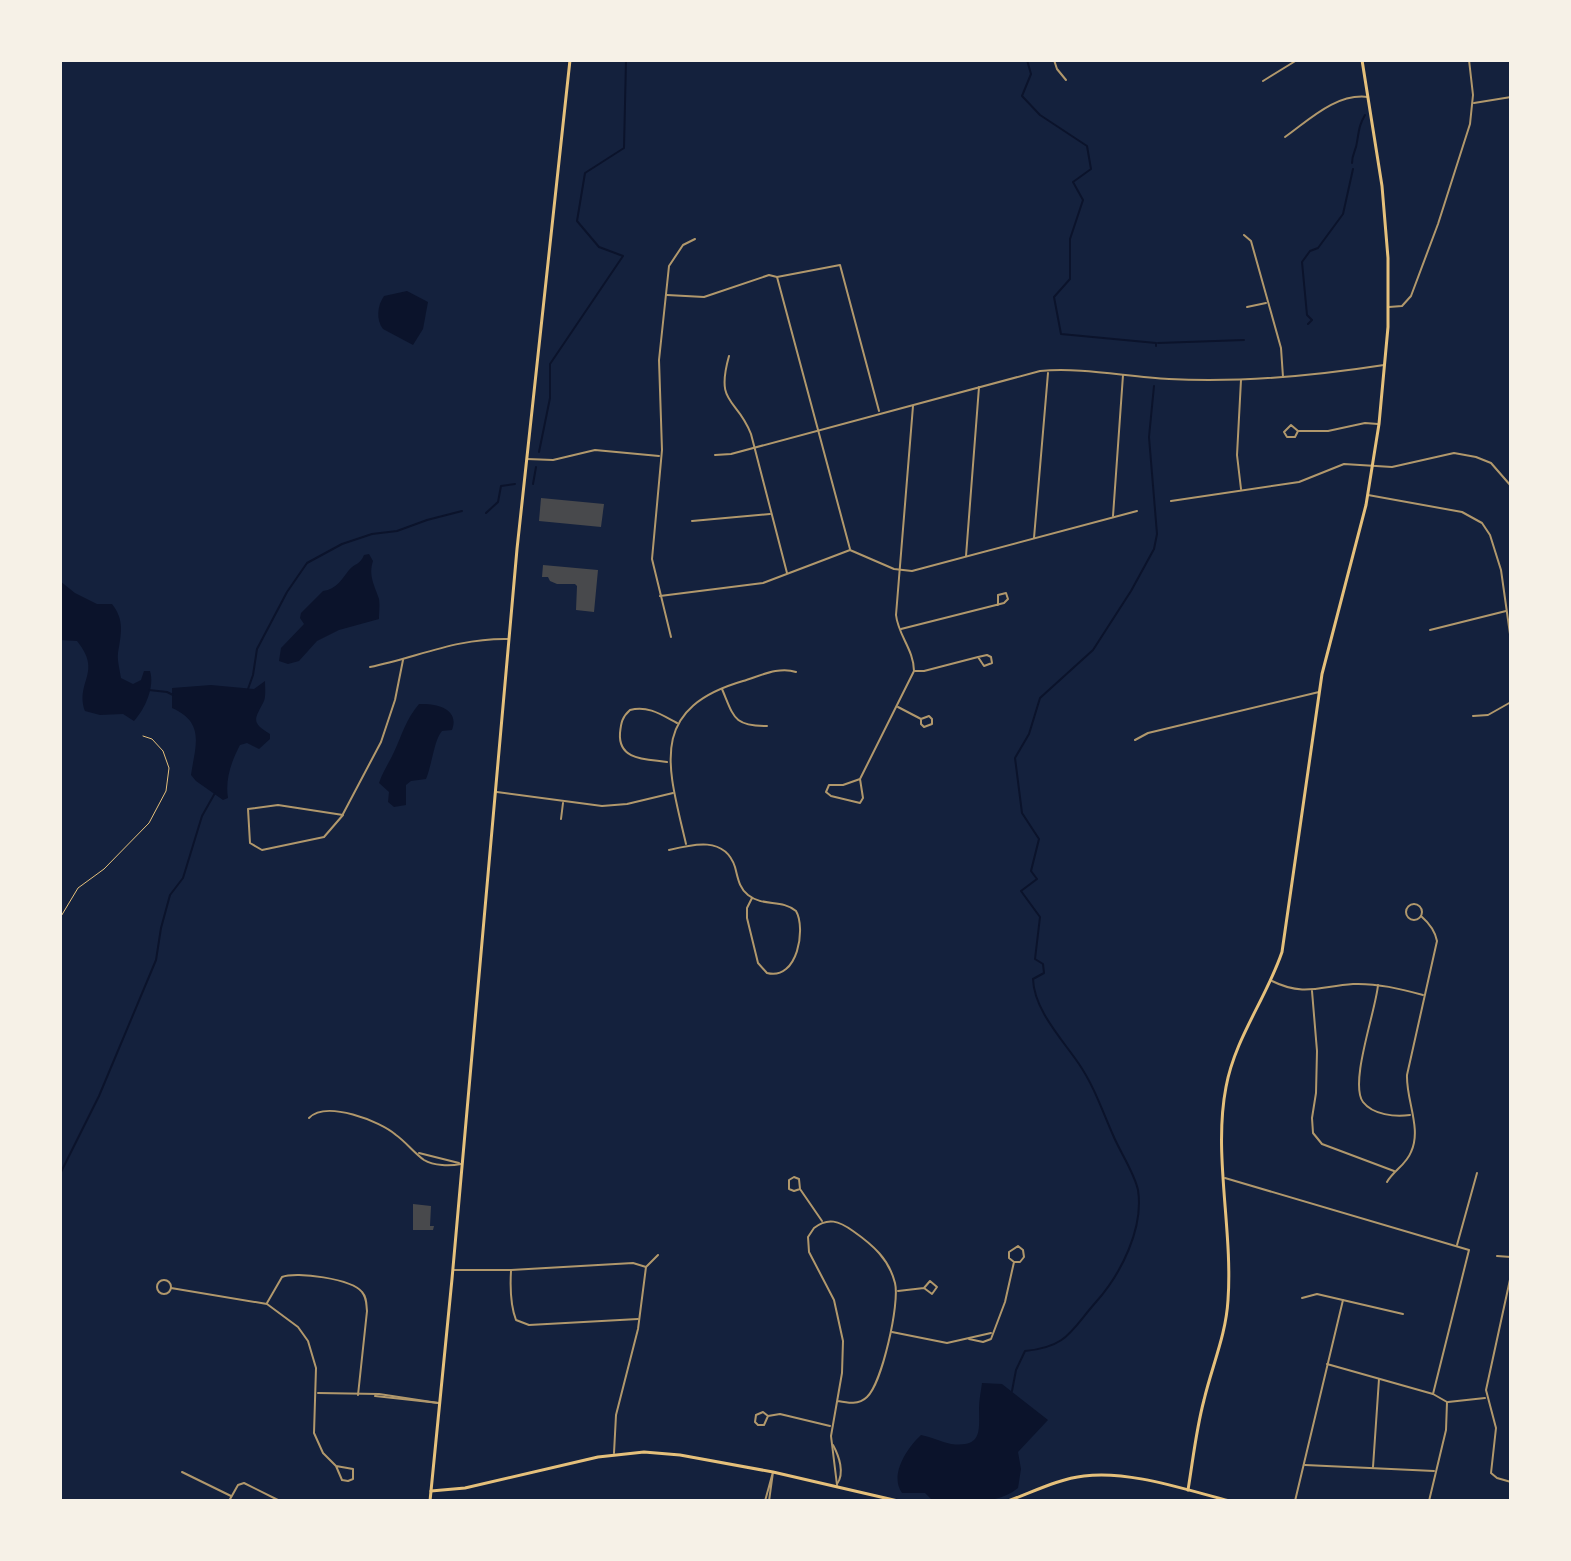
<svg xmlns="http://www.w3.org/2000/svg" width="1571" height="1561" font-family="'Open Sans',sans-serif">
<rect width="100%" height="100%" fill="#14213d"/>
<g fill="#0b132b">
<path d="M 407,291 L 428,302 L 423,329 L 413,345 L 383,329 C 376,320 377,306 384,296 Z"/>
<path d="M 369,554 L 373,561 C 368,576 375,586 379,599 C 380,605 379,614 379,619 L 339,630 L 317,641 L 299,661 L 288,664 L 279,661 L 281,648 L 304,624 L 300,618 L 301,613 L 323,591 C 337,589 341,580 349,570 C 355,563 360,565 364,555 Z"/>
<path d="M 60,581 L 75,593 L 97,604 L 112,604 C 125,620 121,635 118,653 C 117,660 120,671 121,678 L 133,684 L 141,680 L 144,671 L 150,671 C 155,687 145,709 134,721 L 123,714 L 100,715 L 85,711 C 75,681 103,673 77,641 L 60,640 Z"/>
<path d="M 265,681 C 265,686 266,696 264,701 C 255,719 250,722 270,734 L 270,739 L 259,749 L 247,743 L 240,745 C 231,762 225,780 228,798 L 223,800 L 196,781 L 191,775 C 195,746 206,723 172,708 L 172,688 L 211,685 L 254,689 Z"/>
<path d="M 419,704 C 437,703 460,709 452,730 L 442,731 C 434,740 432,765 426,779 L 411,781 L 406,785 L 406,805 L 394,807 L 388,802 L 389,792 L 379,783 C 383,771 389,763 394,752 C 402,735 406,719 419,704 Z"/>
<path d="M 982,1383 L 1002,1384 L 1048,1420 L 1018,1452 L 1021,1469 L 1018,1488 C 995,1507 960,1501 933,1501 L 925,1493 L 902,1493 C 889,1475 907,1448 921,1435 C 932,1437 941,1442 951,1444 C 983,1448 979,1430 979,1408 C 979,1400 981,1391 982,1383 Z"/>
</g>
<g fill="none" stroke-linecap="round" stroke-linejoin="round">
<g stroke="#0b132b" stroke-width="2">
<path d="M 1027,60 L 1031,74 L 1022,96 L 1040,115 L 1087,146 L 1091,169 L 1073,182 L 1083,200 L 1070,239 L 1070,279 L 1054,297 L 1061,334 L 1156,343 L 1156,346"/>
<path d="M 1352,163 C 1352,154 1356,151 1357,142 C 1359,131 1359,125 1365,115"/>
<path d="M 1308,324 L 1312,320 L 1307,315 L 1302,262 L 1310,251 L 1318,248 L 1343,214 L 1353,169"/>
<path d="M 1158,343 L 1244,340"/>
<path d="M 539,452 L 550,398 L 550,364 L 623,256 L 599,247 L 577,221 L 585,173 L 624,148 L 626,60"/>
<path d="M 533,484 L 536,467"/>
<path d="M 486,513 L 498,502 L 501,486 L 515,484"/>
<path d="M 248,689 L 253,675 L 257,649 L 287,592 L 307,563 L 342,544 L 372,534 L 397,531 L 427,520 L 462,511"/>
<path d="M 149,690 L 167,692 L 173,695"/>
<path d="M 60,1174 L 99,1096 L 156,960 L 161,928 L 170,895 L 183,878 L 202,816 L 215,793"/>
<path d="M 1012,1391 L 1016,1370 L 1025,1351 C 1068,1347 1071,1330 1096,1302 C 1121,1274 1144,1228 1138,1190 C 1134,1172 1120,1152 1113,1135 C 1102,1110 1094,1086 1079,1064 C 1062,1039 1034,1010 1033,979 L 1044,973 L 1043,964 L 1035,959 L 1040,917 L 1021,891 L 1037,879 L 1031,871 L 1039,839 L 1022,813 L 1015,758 L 1029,734 L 1040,698 L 1093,650 L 1131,591 L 1154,549 L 1157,534 L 1149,437 L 1154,386"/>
</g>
</g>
<g fill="#48494c">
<path d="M 541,498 L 604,504 L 601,527 L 539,521 Z"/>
<path d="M 543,565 L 598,570 L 594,612 L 576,610 L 577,586 L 575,584 L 557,584 L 550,581 L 548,577 L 542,577 Z"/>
<path d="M 413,1204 L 431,1206 L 430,1226 L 434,1226 L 433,1230 L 413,1230 Z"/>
</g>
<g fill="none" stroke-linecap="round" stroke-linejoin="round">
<path stroke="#e5c07b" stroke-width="1" d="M 60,918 L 78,888 L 104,869 L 149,823 L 166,791 L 169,768 L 163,751 L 152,739 L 143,736"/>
<g stroke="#b1986c" stroke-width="2">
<path d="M 1054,60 L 1057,69 L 1066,80"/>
<path d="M 1263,81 L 1297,60"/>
<path d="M 1474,103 L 1511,97"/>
<path d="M 1285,137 C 1309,120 1336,93 1368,97"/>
<path d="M 1244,235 L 1251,241 L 1281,348 L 1283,377"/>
<path d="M 777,277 L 850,549"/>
<path d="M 667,295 L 704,297 L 769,275 L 777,277 L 840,265 L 879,411"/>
<path d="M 1247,307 L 1266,303"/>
<path d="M 729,356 C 715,406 737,397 751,434 L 787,573"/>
<path d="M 1298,431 L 1295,437 L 1287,437 L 1284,432 L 1291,425 L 1298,431 L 1328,431 L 1365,423 L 1378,424"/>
<path d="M 715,455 L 731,454 L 1040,371 C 1082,367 1127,377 1169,379 C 1241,383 1313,376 1384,365"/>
<path d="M 527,459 L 553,460 L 595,450 L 659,456"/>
<path d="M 1241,489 L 1237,455 L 1241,380"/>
<path d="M 1368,495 L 1462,512 L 1482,523 L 1490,535 L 1501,570 L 1511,641"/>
<path d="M 1171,501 L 1299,482 L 1344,464 L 1392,467 L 1454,453 L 1476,457 L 1491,463 L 1511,486"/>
<path d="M 1113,516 L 1123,375"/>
<path d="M 692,521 L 770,514"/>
<path d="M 1034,538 L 1048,373"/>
<path d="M 966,556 L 979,387"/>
<path d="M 660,596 L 763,583 L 850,550 L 894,569 L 912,571 L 1137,511"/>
<path d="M 901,629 L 1004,603 L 1008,599 L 1006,593 L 998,595 L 998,605"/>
<path d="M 1430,630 L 1506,611"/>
<path d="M 671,637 L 652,559 L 662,450 L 659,360 L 669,266 L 683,245 L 695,239"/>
<path d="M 370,667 C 418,657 457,638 508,639"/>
<path d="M 915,671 L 924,671 L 978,657 L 987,655 L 991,657 L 992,663 L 984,666 L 978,657"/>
<path d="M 722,689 C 734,717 733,726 767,726"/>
<path d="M 898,707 L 921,719 L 929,716 L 932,719 L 932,724 L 924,727 L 921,724 L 921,719"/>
<path d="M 1473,716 L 1488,715 L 1511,702"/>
<path d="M 1135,740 L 1148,733 L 1319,692"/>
<path d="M 667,762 C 647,759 618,761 620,733 C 621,723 622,717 630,710 C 648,705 662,715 677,723"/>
<path d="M 860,779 L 863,798 L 860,803 L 831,796 L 826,792 L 829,785 L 843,785 L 860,779 L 914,671 C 914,650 898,635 896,615 L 913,406"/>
<path d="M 497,792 L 602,806 L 627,804 L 673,793"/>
<path d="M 278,805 L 343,815 L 324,837 L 262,850 L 250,843 L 248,809 Z"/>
<path d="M 343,814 L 381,742 L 395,700 L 403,660"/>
<path d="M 561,819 L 563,803"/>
<path d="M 686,844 C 668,767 647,709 743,681 C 760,676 779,666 796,672"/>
<path d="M 669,850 C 693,844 725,836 735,867 C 738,878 739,888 748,895 C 763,907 782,899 796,911 C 806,928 798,981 767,973 L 758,963 L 747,918 L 747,908 L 752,898"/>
<circle cx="1414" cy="912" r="8"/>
<path d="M 1272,981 C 1304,997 1321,986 1353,984 C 1377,983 1401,989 1423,995"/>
<path d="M 1378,985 C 1376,1010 1349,1083 1363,1102 C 1373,1115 1395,1117 1410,1115"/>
<path d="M 1312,991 L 1317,1051 L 1316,1093 L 1312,1118 L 1313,1133 L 1322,1144 L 1394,1171"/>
<path d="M 309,1118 C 326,1100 380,1121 396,1135 C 406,1142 414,1153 424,1160 C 434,1166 450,1166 461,1164"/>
<path d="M 419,1153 L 459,1163"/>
<path d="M 1225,1178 L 1469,1250 L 1433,1394"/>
<path d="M 1387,1182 C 1394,1170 1406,1165 1411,1152 C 1422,1129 1406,1100 1407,1075 L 1437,941 C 1435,930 1429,923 1421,916"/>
<path d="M 800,1189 L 794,1191 L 789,1189 L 789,1180 L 794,1177 L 799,1179 L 800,1189 L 822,1221"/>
<path d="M 1457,1245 L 1477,1173"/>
<path d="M 1497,1256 L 1511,1257"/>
<path d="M 454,1270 L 511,1270 L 633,1263 L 646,1267"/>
<path d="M 511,1271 C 510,1288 510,1304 516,1320 L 529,1325 L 638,1319"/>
<path d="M 1511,1275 L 1486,1390 L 1496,1428 L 1491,1473 L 1497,1478 L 1511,1482"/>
<circle cx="164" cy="1287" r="7"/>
<path d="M 171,1288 L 267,1304 L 298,1327 L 308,1341 L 316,1368 L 314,1433 L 323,1453 L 336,1466 L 353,1469 L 353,1479 L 348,1481 L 342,1480 L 336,1466"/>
<path d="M 898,1291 L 924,1288 L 930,1281 L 937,1287 L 932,1294 L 924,1288"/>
<path d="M 1302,1298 L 1317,1294 L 1403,1314"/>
<path d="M 267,1303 L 282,1277 C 296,1271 352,1279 362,1292 C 367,1298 366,1303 367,1311 L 358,1395"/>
<path d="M 892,1332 L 947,1343 L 991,1333"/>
<path d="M 969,1339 L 983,1342 L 991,1339 L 1005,1302 L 1014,1262 L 1009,1258 L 1009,1252 L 1018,1246 L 1023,1250 L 1024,1257 L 1020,1262 L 1014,1262"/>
<path d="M 1327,1364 L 1433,1394 L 1447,1402 L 1446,1430 L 1429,1501"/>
<path d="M 318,1393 L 379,1394 L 438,1403"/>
<path d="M 375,1396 L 439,1403"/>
<path d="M 1448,1402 L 1485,1398"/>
<path d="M 768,1416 L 764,1425 L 758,1425 L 755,1422 L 756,1415 L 763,1412 L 768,1416 L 780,1414 L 830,1426"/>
<path d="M 833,1445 C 839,1456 845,1473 837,1484"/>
<path d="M 614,1453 L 616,1415 L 638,1329 L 646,1267 L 658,1255"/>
<path d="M 1305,1465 L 1434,1471"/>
<path d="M 1373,1467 L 1379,1379"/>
<path d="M 182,1472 L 231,1496"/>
<path d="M 837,1485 L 831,1436 L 842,1373 L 843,1341 L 834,1300 L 809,1252 L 808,1237 L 814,1228 C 828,1217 839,1221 853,1231 C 873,1245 889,1259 895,1283 C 900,1303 882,1383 867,1397 C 859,1405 848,1403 838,1401"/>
<path d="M 229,1501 L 238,1485 L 244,1483 L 280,1501"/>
<path d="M 765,1501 L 773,1472 L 769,1501"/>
<path d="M 1295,1501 L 1343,1300"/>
</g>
<path stroke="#b1986c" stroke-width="2" d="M 1389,307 L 1402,306 L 1411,296 L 1438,224 L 1470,124 L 1473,95 L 1469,60"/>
<g stroke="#e5c07b" stroke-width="3">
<path d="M 1188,1490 C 1193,1460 1196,1430 1204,1400 C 1212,1366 1226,1335 1228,1300 C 1233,1230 1213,1154 1226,1087 C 1235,1038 1266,999 1282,952 L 1322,674 L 1366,505 L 1379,424 L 1388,327 L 1388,258 L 1382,186 L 1362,60"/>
<path d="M 431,1491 L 465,1488 L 598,1457 L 644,1452 L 680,1455 L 773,1472 L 898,1501"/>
<path d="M 1008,1501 C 1033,1492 1058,1479 1084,1476 C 1129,1470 1186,1490 1230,1501"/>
</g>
<path stroke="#e5c07b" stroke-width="3" d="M 430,1501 L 452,1279 L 517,549 L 570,60"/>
</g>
<rect width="1571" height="1561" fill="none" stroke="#f6f1e7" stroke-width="124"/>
</svg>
